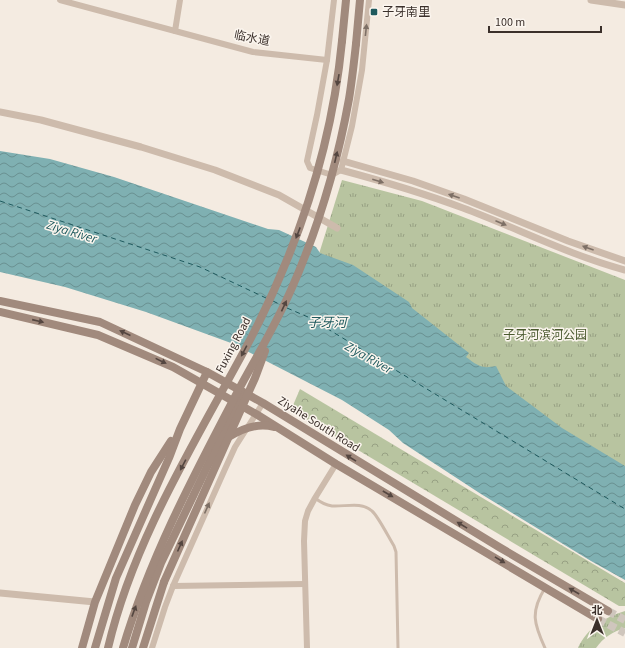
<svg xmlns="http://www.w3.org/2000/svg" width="625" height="648" font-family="'Source Sans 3','Noto Sans SC',sans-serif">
<defs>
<pattern id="grass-tufts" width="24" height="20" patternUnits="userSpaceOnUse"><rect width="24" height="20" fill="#b8c4a0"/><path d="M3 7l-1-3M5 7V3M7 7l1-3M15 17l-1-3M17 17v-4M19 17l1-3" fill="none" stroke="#97a083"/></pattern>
<pattern id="forest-crowns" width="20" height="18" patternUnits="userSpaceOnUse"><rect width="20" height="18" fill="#b8c4a0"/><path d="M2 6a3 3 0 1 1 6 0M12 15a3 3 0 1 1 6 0" fill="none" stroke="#97a083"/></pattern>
<pattern id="water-waves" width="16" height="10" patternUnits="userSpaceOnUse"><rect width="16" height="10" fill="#7fb0b2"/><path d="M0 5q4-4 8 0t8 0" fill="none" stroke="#699091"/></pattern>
</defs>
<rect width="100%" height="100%" fill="#f4ebe1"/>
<g fill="url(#grass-tufts)">
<path d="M 342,180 L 422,201 L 625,280 L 625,485 L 314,270 Z"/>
<path d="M 625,611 L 625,628 C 612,632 604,637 596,648 L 578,648 C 587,628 605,617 625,611 Z"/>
</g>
<path fill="url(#forest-crowns)" d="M 300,389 L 625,583 L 625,606 L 619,606 L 291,410 Z"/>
<path fill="url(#water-waves)" d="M 0,151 L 50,159 L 114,177 L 268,229 L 279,230 L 316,247 L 320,253 L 353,265 L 409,302 L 412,308 L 469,353 L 466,357 C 478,366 482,369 496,366 L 506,386 L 562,428 L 625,466 L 625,580 L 591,561 L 481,494 L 403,443 L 389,430 L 342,400 L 231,343 L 146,312 L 65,287 L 0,272 Z"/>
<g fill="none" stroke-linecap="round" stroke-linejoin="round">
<g stroke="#1f5a5e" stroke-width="1" stroke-dasharray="5 4" stroke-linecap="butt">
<path d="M 0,201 L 200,267 L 266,298"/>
<path d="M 273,301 L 281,305"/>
<path d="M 287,308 L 308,317 L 625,509"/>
</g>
<g stroke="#cfc6bd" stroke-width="8" stroke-dasharray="8 4" stroke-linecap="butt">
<path d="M 608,611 L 625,620"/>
<path d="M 598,619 L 625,633"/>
</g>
<g stroke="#cdbbac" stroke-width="3">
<path d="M 315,498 C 320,502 325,505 332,506 C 345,507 361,501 372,511 C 378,516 389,538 394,546 L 396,552 L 398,648"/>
<path d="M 545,588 C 530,612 534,624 545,648"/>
</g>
<g stroke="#cdbbac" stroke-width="6">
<path d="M 60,0 L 253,52 L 327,60"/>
<path d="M 334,0 L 327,60 L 317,115 L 307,161 L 310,168 L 332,175 L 341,170 L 352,126 L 362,70 L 369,0"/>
<path d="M 175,31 L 180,0"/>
<path d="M 173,586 L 305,584"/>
<path d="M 152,648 L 165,607 L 173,586 L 225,469 L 235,447 L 263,403"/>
<path d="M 307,648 L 304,541 L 305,521 L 308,511 L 315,498 L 336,464"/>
</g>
<g stroke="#cdbbac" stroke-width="7">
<path d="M 591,0 L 625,5"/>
<path d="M 0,112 L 41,120 L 141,147 L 215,170 L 279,195 L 337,228"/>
<path d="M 343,161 L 413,181 L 464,199 L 568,241 L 625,261"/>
<path d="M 341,170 C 382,181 423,193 463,208 C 517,228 569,255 625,270"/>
<path d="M 0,593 L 95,602"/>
</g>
<g stroke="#a18a7d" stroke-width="8">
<path d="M 342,41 L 346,0"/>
<path d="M 356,44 L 360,0"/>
<path d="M 0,301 L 100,322 L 207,372 L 263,403 L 499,547 L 608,611"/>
<path d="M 0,312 L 98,335 L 173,367 L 256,414 L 336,464 L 598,619"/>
<path d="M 227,438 C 241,429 257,422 274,427"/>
<path d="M 82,648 L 95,602 L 135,505 L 151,472 L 171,441"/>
<path d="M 95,648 L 116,578 L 169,458 L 180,429 L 207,372"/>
<path d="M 132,648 L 146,602 L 161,563 L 243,392"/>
<path d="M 143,648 L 164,582"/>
</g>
<g stroke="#a18a7d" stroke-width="8">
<path d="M 164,582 L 255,378 L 265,351"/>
<path d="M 108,648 C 134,537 198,438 251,338 C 299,245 332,146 342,41"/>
<path d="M 123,648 C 150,557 195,473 239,389 C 257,356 276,324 291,290 C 318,229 337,165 349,99 C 352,81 354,62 356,44"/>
</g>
</g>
<defs><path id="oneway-solid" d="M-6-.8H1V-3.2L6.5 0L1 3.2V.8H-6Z"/></defs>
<g fill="#7d6f65">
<use href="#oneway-solid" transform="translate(366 30) rotate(-84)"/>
<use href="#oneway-solid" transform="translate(378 181) rotate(17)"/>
<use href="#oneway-solid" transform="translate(454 196) rotate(-161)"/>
<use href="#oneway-solid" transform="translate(501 223) rotate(23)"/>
<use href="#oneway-solid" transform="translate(588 248) rotate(-160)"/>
<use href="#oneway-solid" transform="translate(207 508) rotate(-66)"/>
</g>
<g fill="#544640">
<use href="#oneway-solid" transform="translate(338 80) rotate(100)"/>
<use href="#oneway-solid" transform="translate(336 157) rotate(-77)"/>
<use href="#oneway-solid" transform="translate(298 233) rotate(111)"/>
<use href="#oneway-solid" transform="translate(284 306) rotate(-65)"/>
<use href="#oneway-solid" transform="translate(38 321) rotate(13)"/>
<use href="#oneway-solid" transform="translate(125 333) rotate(-156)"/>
<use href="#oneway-solid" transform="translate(244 351) rotate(118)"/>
<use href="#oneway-solid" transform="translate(161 361) rotate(26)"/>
<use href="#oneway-solid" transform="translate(351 458) rotate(-148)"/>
<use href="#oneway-solid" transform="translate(183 465) rotate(118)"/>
<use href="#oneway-solid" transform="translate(388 494) rotate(30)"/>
<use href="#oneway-solid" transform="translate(462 525) rotate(-149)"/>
<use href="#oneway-solid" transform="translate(180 546) rotate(-66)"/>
<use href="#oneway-solid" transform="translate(500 560) rotate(31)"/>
<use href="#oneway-solid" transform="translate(574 591) rotate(-150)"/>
<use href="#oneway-solid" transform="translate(134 611) rotate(-70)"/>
</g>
<rect fill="#1f5a5e" stroke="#fbf5ee" stroke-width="1.5" x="370" y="8" width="8" height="8" rx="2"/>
<g text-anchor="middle" stroke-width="3" stroke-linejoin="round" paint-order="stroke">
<g font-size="12" fill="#3b302b" stroke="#fbf5ee" text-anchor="start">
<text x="382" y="16">子牙南里</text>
</g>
<g font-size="12" fill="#3b302b" stroke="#fbf5ee">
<text transform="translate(252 38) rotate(11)" y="4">临水道</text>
<text transform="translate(233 345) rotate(-62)" y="4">Fuxing Road</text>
<text transform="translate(319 424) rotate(32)" y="4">Ziyahe South Road</text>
</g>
<g font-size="12" fill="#4a5a2e" stroke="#fbf5ee">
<text x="545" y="339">子牙河滨河公园</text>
</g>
<g font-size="13" font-style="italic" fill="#1f5a5e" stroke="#fbf5ee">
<text transform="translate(72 231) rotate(17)" y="5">Ziya River</text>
<text x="327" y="327">子牙河</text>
<text transform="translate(369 357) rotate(29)" y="5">Ziya River</text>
</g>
</g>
<g transform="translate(597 620)" stroke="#fbf5ee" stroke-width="3" paint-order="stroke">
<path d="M0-3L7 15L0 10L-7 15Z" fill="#3b302b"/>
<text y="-6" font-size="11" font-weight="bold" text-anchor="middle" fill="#3b302b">北</text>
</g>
<path d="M489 26v6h112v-6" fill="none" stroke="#3b302b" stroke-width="2"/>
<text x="495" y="26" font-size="12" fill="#3b302b" stroke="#fbf5ee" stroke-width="3" paint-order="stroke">100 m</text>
</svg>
